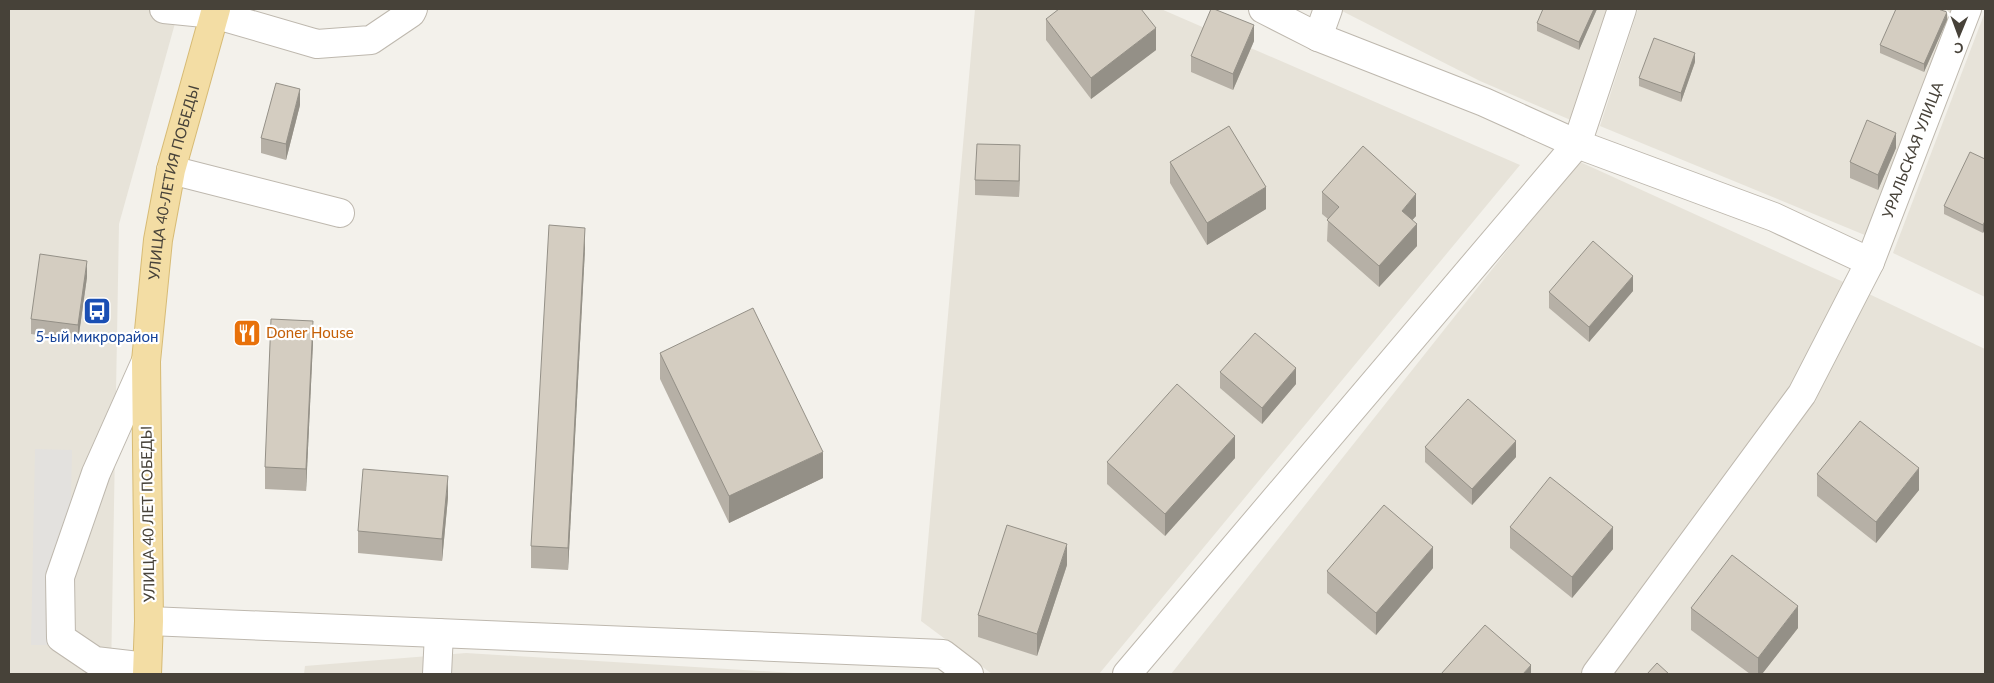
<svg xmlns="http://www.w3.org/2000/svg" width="1994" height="683" font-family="Lato,sans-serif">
<rect width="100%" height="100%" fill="#f3f1eb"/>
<g fill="#e7e3d9">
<path d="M 9,9 L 179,9 L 119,224 L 111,674 L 9,674 Z"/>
<path d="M 975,9 L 1161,9 L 1520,165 L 1099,674 L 992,674 L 921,621 Z"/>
<path d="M 1343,9 L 1609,9 L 1573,121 L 1480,81 L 1342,11 Z"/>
<path d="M 1638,9 L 1954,9 L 1872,238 L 1600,126 Z"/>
<path d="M 1985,12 L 1985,297 L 1893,253 Z"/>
<path d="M 1578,161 L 1850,285 L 1985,349 L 1985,674 L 1171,674 Z"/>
<path d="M 466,653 L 810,674 L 304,674 L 305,666 Z"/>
</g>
<path fill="#e3e1de" d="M 35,449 L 72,450 L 68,645 L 31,645 Z"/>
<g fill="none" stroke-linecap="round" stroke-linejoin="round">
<g stroke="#beb8ae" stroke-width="30">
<g id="minor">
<path d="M 164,9 L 214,14 L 317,44 L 371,40 L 411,13 L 413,9"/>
<path d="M 1263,9 L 1318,37 L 1484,102 L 1577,144 L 1774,217 L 1870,262"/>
<path d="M 1318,37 L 1328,9"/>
<path d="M 171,170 L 340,213"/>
<path d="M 146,361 L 96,473 L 60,577 L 61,638 L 95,661 L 147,667"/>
<path d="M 149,621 L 943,654 L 969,674"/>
<path d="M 437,674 L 439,633"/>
<path d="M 1127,674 L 1577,144 L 1622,9"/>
<path id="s1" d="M 1596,674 L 1802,394 L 1870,262 L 1967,9"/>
</g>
</g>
<g stroke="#d7bb75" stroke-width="30">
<g id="major">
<path id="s2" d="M 147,674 L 149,621 L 146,361 L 158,240 L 171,170 L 216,9"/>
</g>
</g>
<use href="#minor" stroke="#fff" stroke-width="28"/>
<use href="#major" stroke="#f3dda4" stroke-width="28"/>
</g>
<g fill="#b6b0a6">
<path d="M 1597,9 L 1579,50 L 1537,31 L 1537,23 Z"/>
<path d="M 1046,19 L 1156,50 L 1091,99 L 1046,40 Z"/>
<path d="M 1947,20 L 1924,72 L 1880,53 L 1880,45 Z"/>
<path d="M 1254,41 L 1233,90 L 1191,72 L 1191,56 Z"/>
<path d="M 1695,62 L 1681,102 L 1639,86 L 1639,78 Z"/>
<path d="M 300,105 L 286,160 L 261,153 L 261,138 Z"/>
<path d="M 1896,148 L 1878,190 L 1850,178 L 1850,162 Z"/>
<path d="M 1985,159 L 1985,229 L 1983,233 L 1944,214 L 1944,206 Z"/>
<path d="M 1020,161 L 1019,197 L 975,195 L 975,180 Z"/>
<path d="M 1170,162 L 1266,209 L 1207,245 L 1170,183 Z"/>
<path d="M 1322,192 L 1416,216 L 1412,220 L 1417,246 L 1379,287 L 1327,241 L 1328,219 L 1322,214 Z"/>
<path d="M 585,249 L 568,570 L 531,568 L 531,546 Z"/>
<path d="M 87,277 L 78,341 L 31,334 L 31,319 Z"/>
<path d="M 1633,291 L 1589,342 L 1549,308 L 1549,292 Z"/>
<path d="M 313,342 L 306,491 L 265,489 L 265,467 Z"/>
<path d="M 660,353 L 823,478 L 729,523 L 660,379 Z"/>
<path d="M 1220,372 L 1296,384 L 1262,424 L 1220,388 Z"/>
<path d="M 1425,447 L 1516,457 L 1472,505 L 1425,462 Z"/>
<path d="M 1235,458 L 1165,536 L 1107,484 L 1107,462 Z"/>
<path d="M 1817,474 L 1919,490 L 1876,543 L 1817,496 Z"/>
<path d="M 448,497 L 442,561 L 358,553 L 358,531 Z"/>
<path d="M 1510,527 L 1613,549 L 1572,598 L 1510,548 Z"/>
<path d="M 1067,565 L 1037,656 L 978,637 L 978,615 Z"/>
<path d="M 1433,568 L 1376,635 L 1327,593 L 1327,571 Z"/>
<path d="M 1691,608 L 1798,628 L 1762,674 L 1750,674 L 1691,630 Z"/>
</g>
<g fill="#949087">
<path d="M 1594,9 L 1597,9 L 1579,50 L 1579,42 Z"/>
<path d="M 1947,12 L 1947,20 L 1924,72 L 1924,64 Z"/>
<path d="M 1254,25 L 1254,41 L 1233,90 L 1233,74 Z"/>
<path d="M 1156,28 L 1156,50 L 1091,99 L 1091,78 Z"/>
<path d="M 1695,53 L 1695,62 L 1681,102 L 1681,93 Z"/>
<path d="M 300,89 L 300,105 L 286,160 L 286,144 Z"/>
<path d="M 1896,133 L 1896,148 L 1878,190 L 1878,175 Z"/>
<path d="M 1020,145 L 1020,161 L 1019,197 L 1019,181 Z"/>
<path d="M 1266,187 L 1266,209 L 1207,245 L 1207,223 Z"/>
<path d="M 1416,194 L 1416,216 L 1402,232 L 1402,211 Z"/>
<path d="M 1985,221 L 1985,229 L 1983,233 L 1983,225 Z"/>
<path d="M 1417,224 L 1417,246 L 1379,287 L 1379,266 Z"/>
<path d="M 585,228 L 585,249 L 568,570 L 568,548 Z"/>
<path d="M 87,261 L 87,277 L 78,341 L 78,325 Z"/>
<path d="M 1633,276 L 1633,291 L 1589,342 L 1589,327 Z"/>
<path d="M 313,321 L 313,342 L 306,491 L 306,469 Z"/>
<path d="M 1296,368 L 1296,384 L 1262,424 L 1262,408 Z"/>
<path d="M 1235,436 L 1235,458 L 1165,536 L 1165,514 Z"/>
<path d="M 1516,441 L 1516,457 L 1472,505 L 1472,489 Z"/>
<path d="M 823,452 L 823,478 L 729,523 L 729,496 Z"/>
<path d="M 1919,468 L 1919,490 L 1876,543 L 1876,522 Z"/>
<path d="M 448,476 L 448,497 L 442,561 L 442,539 Z"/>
<path d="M 1613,527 L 1613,549 L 1572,598 L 1572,577 Z"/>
<path d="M 1067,544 L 1067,565 L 1037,656 L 1037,634 Z"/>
<path d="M 1433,547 L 1433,568 L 1376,635 L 1376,613 Z"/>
<path d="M 1798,606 L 1798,628 L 1762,674 L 1758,674 L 1758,658 Z"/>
<path d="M 1531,665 L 1531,674 L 1523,674 Z"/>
</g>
<g fill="#d4cdc1" stroke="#949087">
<path d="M 1059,9 L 1141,9 L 1156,28 L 1091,78 L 1046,19 Z"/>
<path d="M 1211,9 L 1214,9 L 1254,25 L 1233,74 L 1191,56 Z"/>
<path d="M 1543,9 L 1594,9 L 1579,42 L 1537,23 Z"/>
<path d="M 1896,9 L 1938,9 L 1947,12 L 1924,64 L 1880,45 Z"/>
<path d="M 1654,38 L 1695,53 L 1681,93 L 1639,78 Z"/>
<path d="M 276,83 L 300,89 L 286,144 L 261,138 Z"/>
<path d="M 1867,120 L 1896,133 L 1878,175 L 1850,162 Z"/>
<path d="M 1229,126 L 1266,187 L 1207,223 L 1170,162 Z"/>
<path d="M 977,144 L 1020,145 L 1019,181 L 975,180 Z"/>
<path d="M 1363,146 L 1416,194 L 1402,211 L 1417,224 L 1379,266 L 1327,220 L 1339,207 L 1322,192 Z"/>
<path d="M 1970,152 L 1985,159 L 1985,221 L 1983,225 L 1944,206 Z"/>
<path d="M 549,225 L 585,228 L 568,548 L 531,546 Z"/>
<path d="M 1593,241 L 1633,276 L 1589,327 L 1549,292 Z"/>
<path d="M 40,254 L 87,261 L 78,325 L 31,319 Z"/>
<path d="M 753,308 L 823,452 L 729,496 L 660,353 Z"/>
<path d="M 271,319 L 313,321 L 306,469 L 265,467 Z"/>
<path d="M 1255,333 L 1296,368 L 1262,408 L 1220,372 Z"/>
<path d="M 1177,384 L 1235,436 L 1165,514 L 1107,462 Z"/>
<path d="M 1468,399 L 1516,441 L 1472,489 L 1425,447 Z"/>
<path d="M 1860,421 L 1919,468 L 1876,522 L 1817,474 Z"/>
<path d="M 363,469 L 448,476 L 442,539 L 358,531 Z"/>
<path d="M 1550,477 L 1613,527 L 1572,577 L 1510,527 Z"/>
<path d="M 1384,505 L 1433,547 L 1376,613 L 1327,571 Z"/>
<path d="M 1007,525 L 1067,544 L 1037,634 L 978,615 Z"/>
<path d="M 1732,555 L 1798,606 L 1758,658 L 1691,608 Z"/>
<path d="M 1485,625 L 1531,665 L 1523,674 L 1441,674 Z"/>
<path d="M 1657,663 L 1669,674 L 1647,674 Z"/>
</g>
<defs>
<g id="bus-square" transform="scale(1.4375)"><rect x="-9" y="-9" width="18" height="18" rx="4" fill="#1a4fb4" stroke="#fff"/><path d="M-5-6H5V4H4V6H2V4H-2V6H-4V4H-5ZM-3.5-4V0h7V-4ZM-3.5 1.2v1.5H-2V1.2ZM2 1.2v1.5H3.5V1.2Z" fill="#fff"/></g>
<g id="restaurant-square" transform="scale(1.4375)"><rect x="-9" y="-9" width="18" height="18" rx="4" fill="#e8710a" stroke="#fff"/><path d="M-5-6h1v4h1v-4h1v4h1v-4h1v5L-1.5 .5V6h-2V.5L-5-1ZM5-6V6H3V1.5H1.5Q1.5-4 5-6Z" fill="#fff"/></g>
</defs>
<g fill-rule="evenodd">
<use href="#bus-square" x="97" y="311"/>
<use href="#restaurant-square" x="247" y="333"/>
</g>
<g text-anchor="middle" stroke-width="4.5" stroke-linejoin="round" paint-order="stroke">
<g font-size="15" fill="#474239" stroke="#fff">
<text dy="5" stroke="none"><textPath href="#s1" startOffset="616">УРАЛЬСКАЯ УЛИЦА</textPath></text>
<text dy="5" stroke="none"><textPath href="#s2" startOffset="494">УЛИЦА 40-ЛЕТИЯ ПОБЕДЫ</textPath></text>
<text transform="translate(148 514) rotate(-91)" y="5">УЛИЦА 40 ЛЕТ ПОБЕДЫ</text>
</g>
<g font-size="15" fill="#c56008" stroke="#fff" text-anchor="start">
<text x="266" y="338">Doner House</text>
</g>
<g font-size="15" fill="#164399" stroke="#fff">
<text x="97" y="342">5-ый микрорайон</text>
</g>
</g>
<rect width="1994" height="683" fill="none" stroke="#474239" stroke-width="20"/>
<g transform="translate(1959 35) rotate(181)" stroke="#ffffff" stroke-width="4" paint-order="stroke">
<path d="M0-4L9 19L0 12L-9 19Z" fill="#474239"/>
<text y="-8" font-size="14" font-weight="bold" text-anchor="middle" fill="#474239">С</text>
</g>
</svg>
